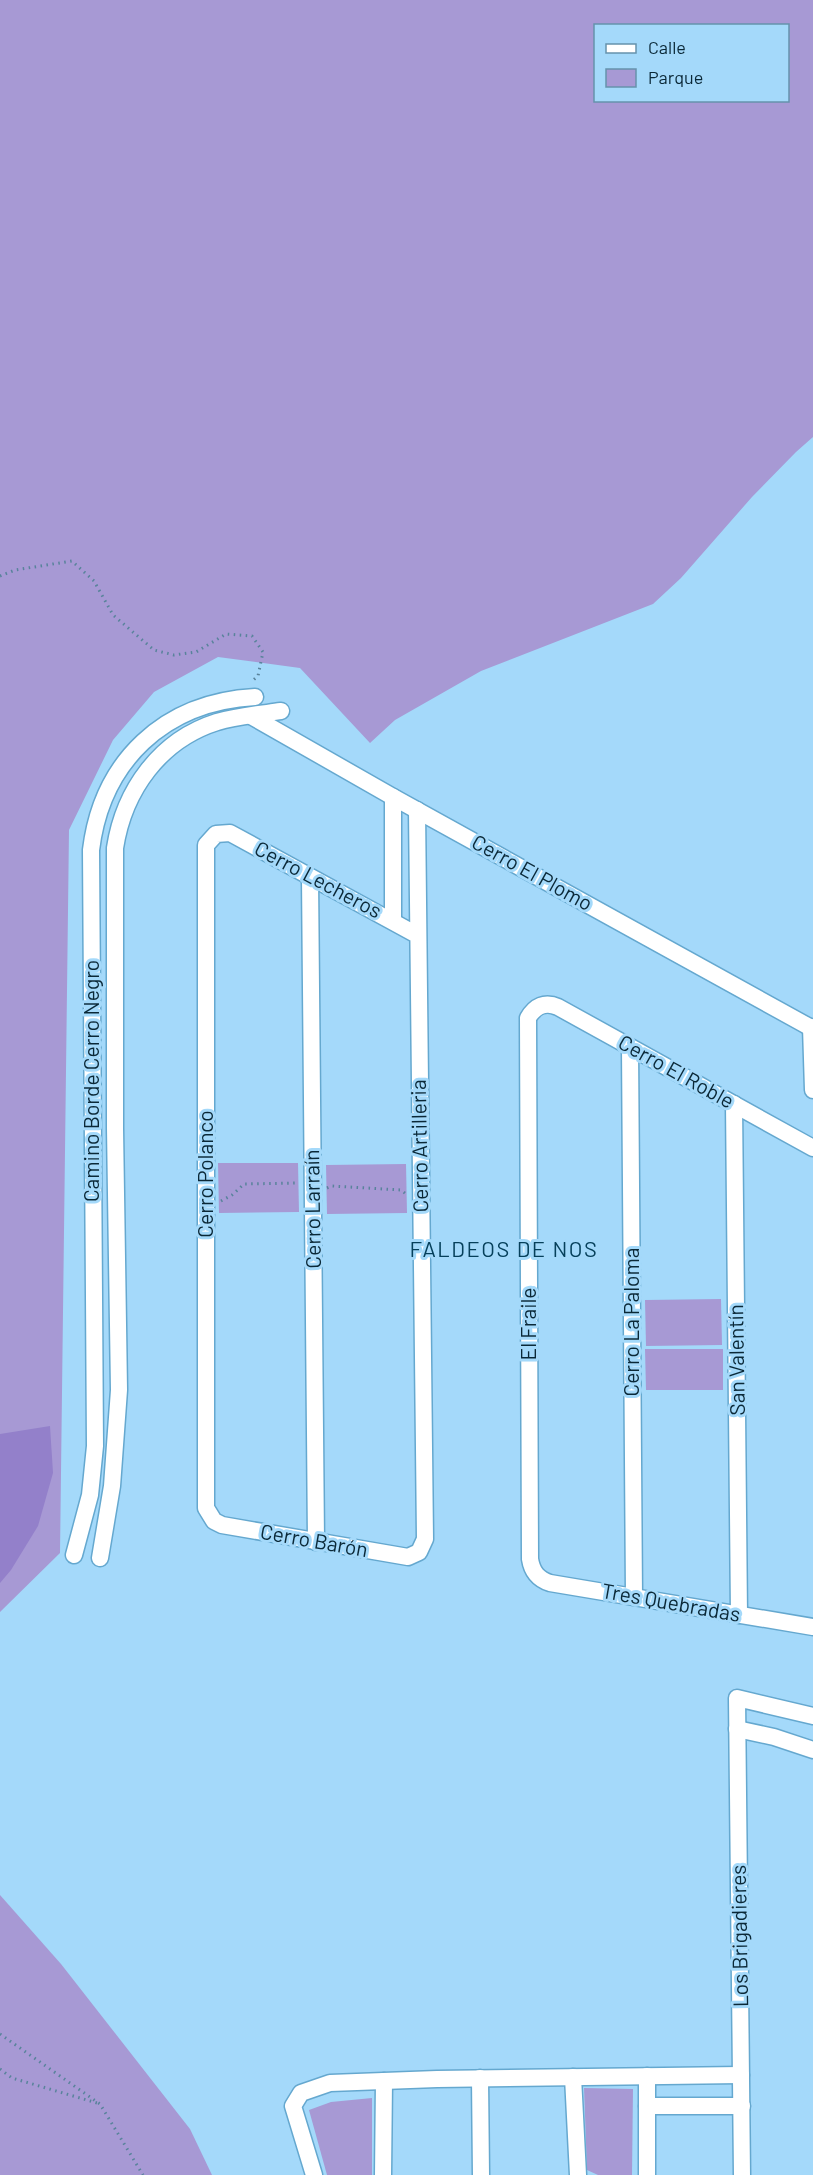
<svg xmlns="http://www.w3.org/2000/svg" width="813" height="2175" font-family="Barlow,sans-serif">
<rect width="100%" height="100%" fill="#a4d9fa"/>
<g fill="#a799d4" fill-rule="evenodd">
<path d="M 0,0 L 813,0 L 813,437 L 796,452 L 752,497 L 681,578 L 653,604 L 481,671 L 395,720 L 370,743 L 300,668 L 218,657 L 154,692 L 113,740 L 69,830 L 60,1553 L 0,1612 ZM 596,26 L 788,26 L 788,100 L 596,100 Z"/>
<path d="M 218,1163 L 298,1163 L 299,1212 L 219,1213 Z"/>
<path d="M 406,1164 L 407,1213 L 327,1214 L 326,1165 Z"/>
<path d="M 721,1299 L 722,1345 L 646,1346 L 645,1300 Z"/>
<path d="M 645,1349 L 723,1349 L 723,1390 L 646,1390 Z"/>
<path d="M 0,1895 L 61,1964 L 190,2129 L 212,2175 L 0,2175 Z"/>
<path d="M 584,2088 L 633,2089 L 632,2175 L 598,2175 L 587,2170 Z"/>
<path d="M 372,2098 L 372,2175 L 327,2175 L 309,2110 L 331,2102 Z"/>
</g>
<path fill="#9380ca" d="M 50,1426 L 53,1473 L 38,1526 L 11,1570 L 0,1583 L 0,1434 Z"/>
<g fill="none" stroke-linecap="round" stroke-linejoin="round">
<g stroke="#65a8cf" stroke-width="19">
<g id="street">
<path d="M 251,716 L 393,797 L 813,1029"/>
<path d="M 393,797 L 393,921"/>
<path d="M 417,810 L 425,1539 L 419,1552 L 408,1557 L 222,1525 L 214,1521 L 206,1508 L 206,845 L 216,834 L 230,833 L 417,935"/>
<path d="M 310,877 L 316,1542"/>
<path d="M 811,1027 L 813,1090"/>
<path d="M 630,1047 L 634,1597"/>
<path d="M 734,1104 L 739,1615"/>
<path d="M 813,1148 L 558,1007 C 545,1001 535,1006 528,1018 L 530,1559 C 532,1572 538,1579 550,1583 L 813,1627"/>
<path d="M 74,1555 L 90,1495 L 95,1446 L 91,850 C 102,761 164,702 255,697"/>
<path d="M 100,1558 L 112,1486 L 119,1390 L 115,1128 L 115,848 C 124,790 160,740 217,722 C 238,716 260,714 281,711"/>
<path d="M 737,1729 L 774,1737 L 813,1750"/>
<path d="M 573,2077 L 578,2175"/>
<path d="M 480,2078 L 481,2175"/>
<path d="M 647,2106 L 742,2106"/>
<path d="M 314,2175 L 293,2106 L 301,2093 L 330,2083 L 437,2079 L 741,2075"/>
<path d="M 383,2175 L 384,2081"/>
<path d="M 647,2175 L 647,2076"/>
<path d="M 742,2175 L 737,1698 L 813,1716"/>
</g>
</g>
<g stroke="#59839b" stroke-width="3" stroke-dasharray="1.5 4.5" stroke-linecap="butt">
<path d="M 0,576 L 15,570 L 72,561 L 94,581 L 113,615 L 154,650 L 174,655 L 196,652 L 226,634 L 252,636 L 263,652 L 258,676 L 251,682"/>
<path d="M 327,1188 L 332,1186 L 401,1190 L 406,1194"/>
<path d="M 221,1201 L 232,1195 L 244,1184 L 298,1183"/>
<path d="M 0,2034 L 100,2104 L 143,2175"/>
<path d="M 0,2069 L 12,2078 L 97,2103"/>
</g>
<use href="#street" stroke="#fff" stroke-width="16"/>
</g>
<g text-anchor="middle" stroke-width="6" stroke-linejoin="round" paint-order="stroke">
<g font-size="21" fill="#0a2837" stroke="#a4d9fa">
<text transform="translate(532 873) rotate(29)" y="7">Cerro El Plomo</text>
<text transform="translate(318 880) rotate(28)" y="7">Cerro Lecheros</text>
<text transform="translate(676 1072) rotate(29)" y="7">Cerro El Roble</text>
<text transform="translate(92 1081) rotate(-90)" y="7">Camino Borde Cerro Negro</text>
<text transform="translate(420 1146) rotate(-91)" y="7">Cerro Artilleria</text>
<text transform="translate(206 1174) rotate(-90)" y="7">Cerro Polanco</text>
<text transform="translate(313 1209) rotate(-91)" y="7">Cerro Larraín</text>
<text transform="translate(632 1322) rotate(-90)" y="7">Cerro La Paloma</text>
<text transform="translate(529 1324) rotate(-90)" y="7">El Fraile</text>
<text transform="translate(737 1360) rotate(-91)" y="7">San Valentín</text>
<text transform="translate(314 1541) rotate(10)" y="7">Cerro Barón</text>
<text transform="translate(671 1603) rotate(10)" y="7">Tres Quebradas</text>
<text transform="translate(740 1936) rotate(-91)" y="7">Los Brigadieres</text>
</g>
<g font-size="22" letter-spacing="1.5" fill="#06405b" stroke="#a4d9fa">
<text x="504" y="1257">FALDEOS DE NOS</text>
</g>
</g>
<rect x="594" y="24" width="195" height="78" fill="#a4d9fa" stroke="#6692ac" stroke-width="1.5"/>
<rect x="606" y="44" width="30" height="9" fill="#ffffff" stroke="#6692ac" stroke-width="1.5"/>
<text x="648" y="54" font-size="18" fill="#0a2837">Calle</text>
<rect x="606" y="69" width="30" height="18" fill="#a799d4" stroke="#6692ac" stroke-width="1.5"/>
<text x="648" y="84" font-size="18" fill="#0a2837">Parque</text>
</svg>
